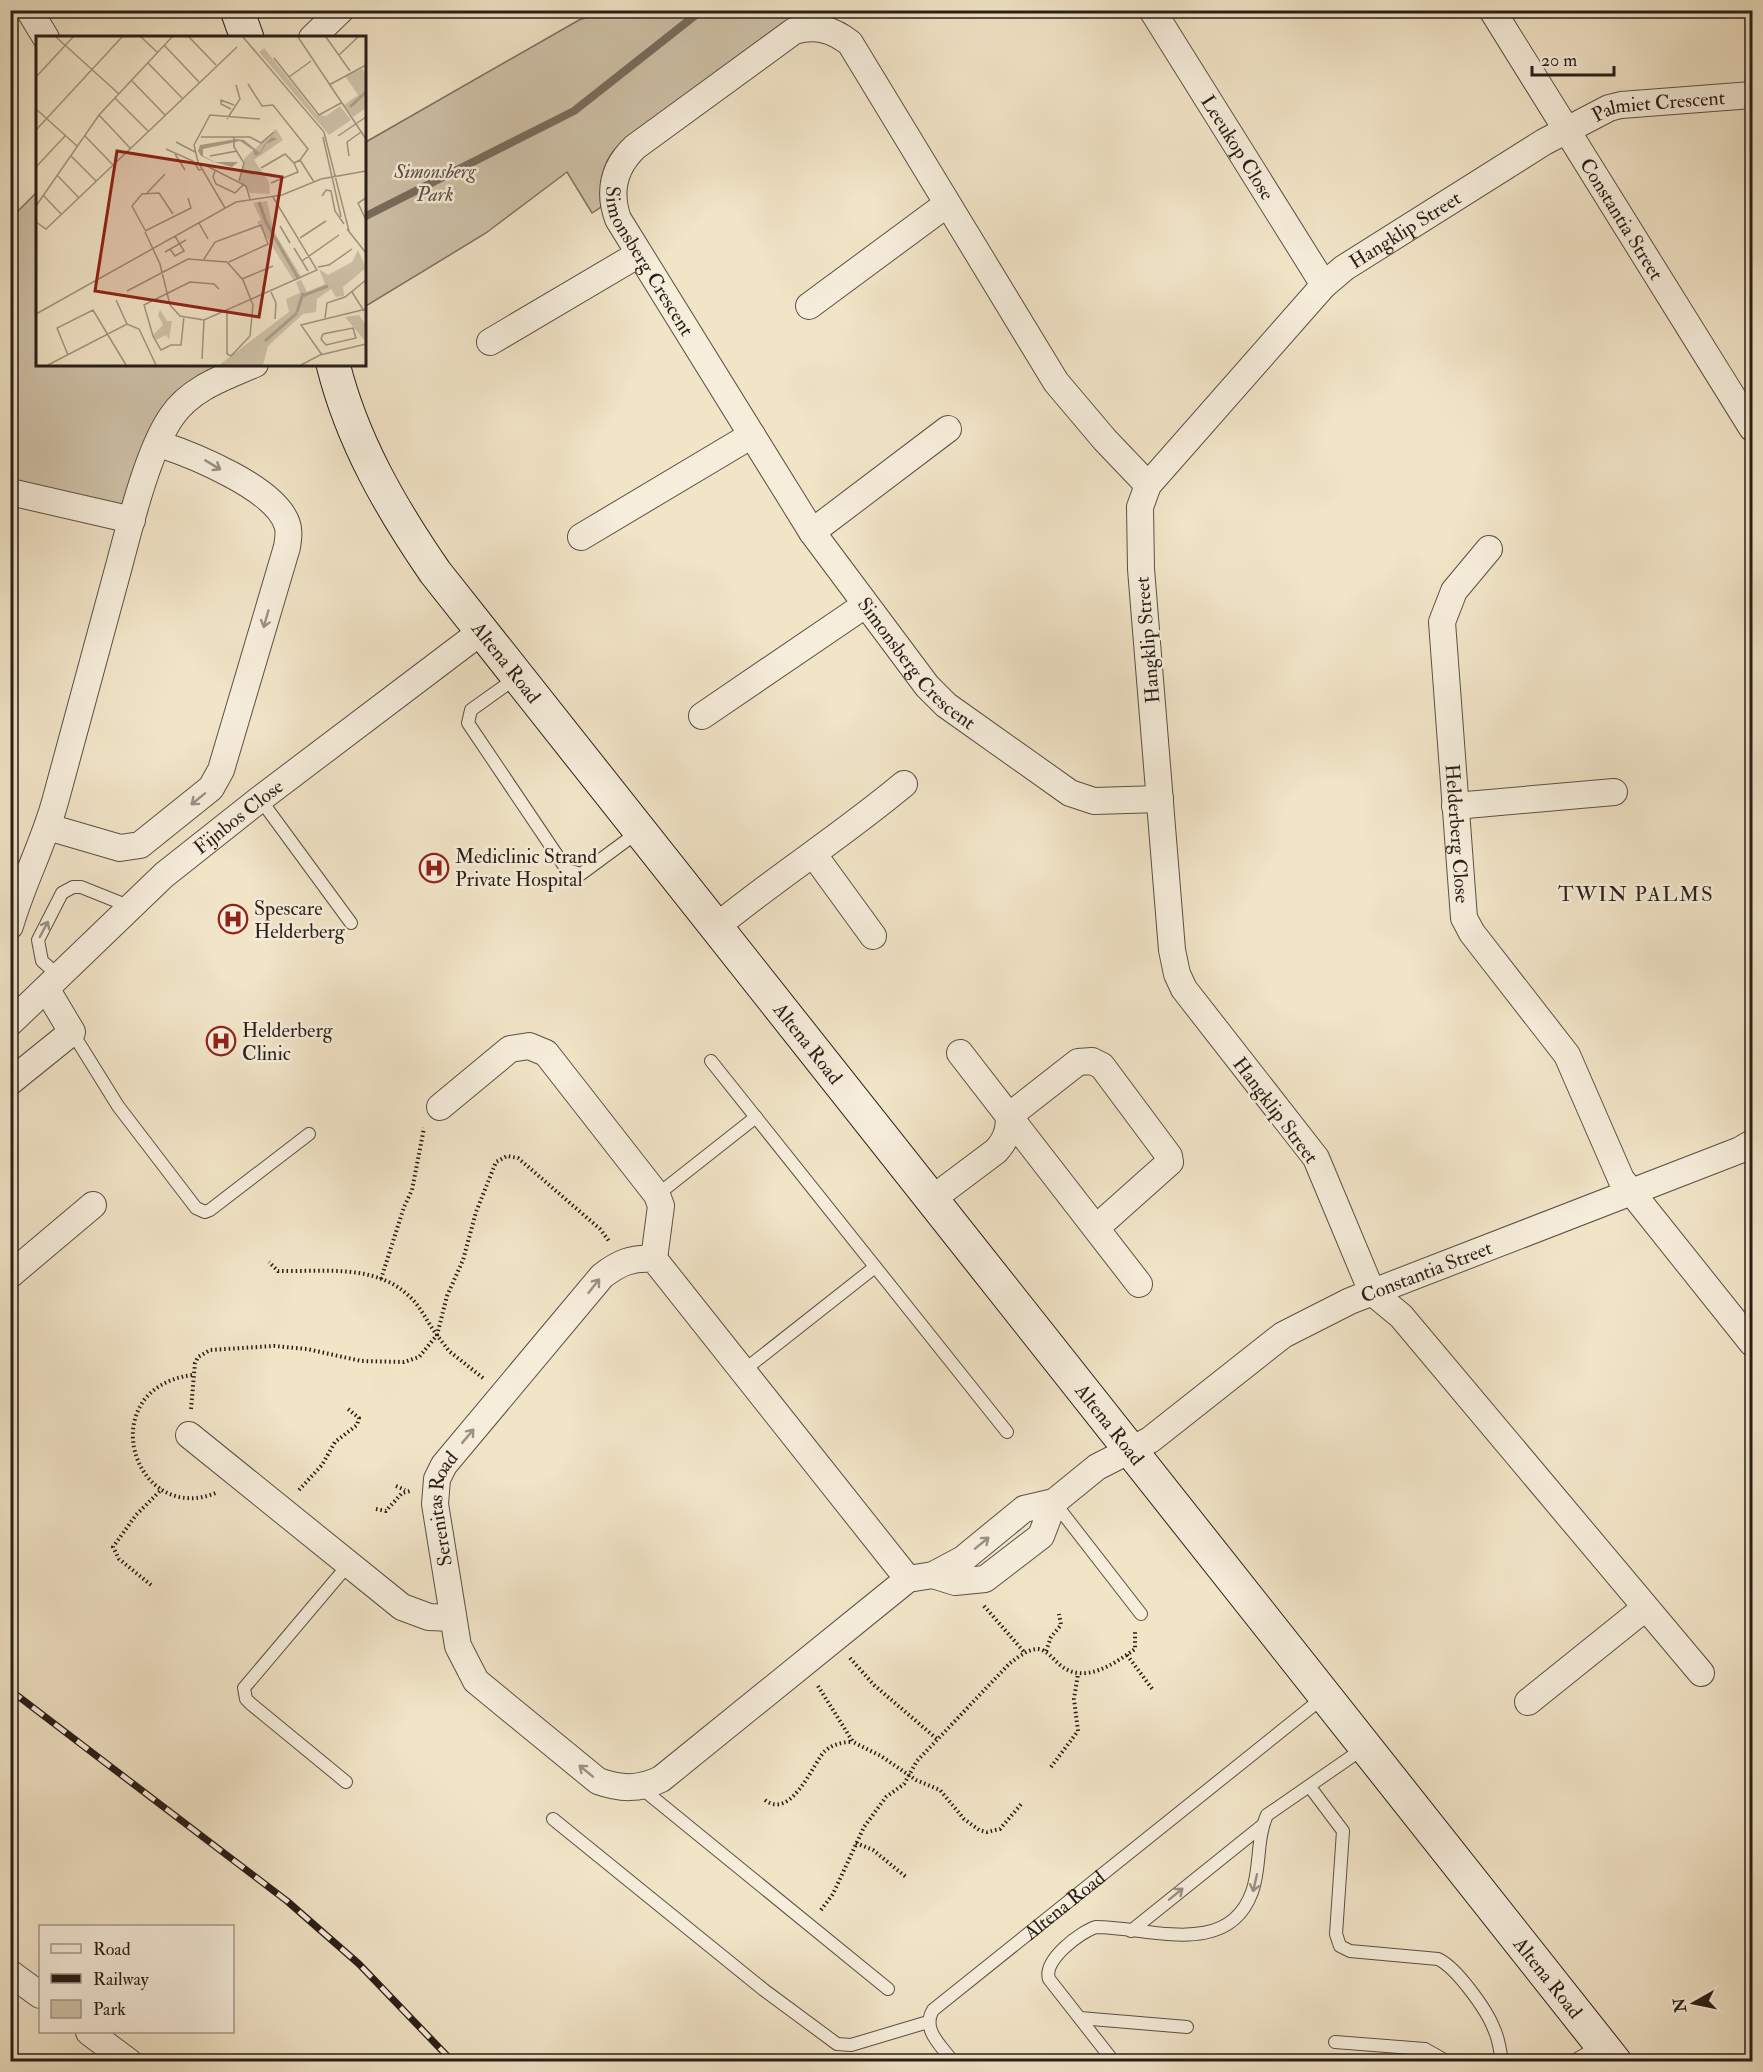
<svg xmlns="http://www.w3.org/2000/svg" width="1763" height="2072" font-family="'IM FELL Double Pica',serif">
<rect width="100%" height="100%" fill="#f1e4c7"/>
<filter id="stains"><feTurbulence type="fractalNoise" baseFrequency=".00333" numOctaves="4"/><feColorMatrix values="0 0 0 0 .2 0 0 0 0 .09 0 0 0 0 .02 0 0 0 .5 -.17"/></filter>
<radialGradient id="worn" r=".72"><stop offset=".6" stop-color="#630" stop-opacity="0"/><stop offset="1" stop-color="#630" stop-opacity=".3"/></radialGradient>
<g fill="#cfc2a9" stroke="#7c7060" stroke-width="1.5">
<path d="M 606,11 L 824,11 C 812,19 798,16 784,22 L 617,147 C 601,164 599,185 601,207 L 592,213 L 567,172 L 486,233 L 366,306 L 364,143 L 579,20 Z"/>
<path d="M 37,192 L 38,364 L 250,365 L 182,401 L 131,519 L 11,490 L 11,218 Z"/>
</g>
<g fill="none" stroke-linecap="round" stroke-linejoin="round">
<path stroke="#786d5e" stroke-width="8" d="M 364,217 L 574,111 L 702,10"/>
<g stroke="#5b5044" stroke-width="14">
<g id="lane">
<path d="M 517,677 L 471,710 L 468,723 L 567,870 L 581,874 L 638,832"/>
<path d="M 260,799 L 351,923"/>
<path d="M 60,977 L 42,961 L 38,940 L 62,893 L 73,887 L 81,887 L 131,907"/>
<path d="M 72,1032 L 118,1106 L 196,1208 L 205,1212 L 210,1210 L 309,1134"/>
<path d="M 711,1061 L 1007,1432"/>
<path d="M 657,1195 L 756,1117"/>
<path d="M 743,1371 L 875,1267"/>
<path d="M 1054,1502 L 1141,1614"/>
<path d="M 346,1782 L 251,1704 L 246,1699 L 244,1688 L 348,1565"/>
<path d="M 640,1787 L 888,1989"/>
<path d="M 1310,1787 L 1343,1831 L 1336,1934 L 1340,1946 L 1350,1951 L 1438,1959 C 1456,1967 1487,2010 1494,2029 C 1499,2039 1500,2050 1502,2062"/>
<path d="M 553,1819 L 764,1990 L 837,2044 L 851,2045 L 928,2022"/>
<path d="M 1131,1931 L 1263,1825"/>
<path d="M 1080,2018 L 1187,2027"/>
<path d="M 1335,2042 L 1425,2049 L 1448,2062"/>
<path id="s1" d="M 953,2062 C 942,2046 921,2030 933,2010 L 1325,1696"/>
<path d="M 1114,2062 L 1049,1979 C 1043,1960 1080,1932 1096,1927 C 1148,1927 1228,1959 1252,1892 C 1261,1868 1256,1839 1267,1815 L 1364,1748"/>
<path d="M 1572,2062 L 1599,2046"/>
</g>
</g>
<g stroke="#5b5044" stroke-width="28">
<g id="street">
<path d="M 29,10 L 46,38"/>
<path id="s2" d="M 1152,10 L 1324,285"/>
<path id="s3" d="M 1492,10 L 1752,428"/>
<path d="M 312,38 L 341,10"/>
<path d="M 809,306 L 947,204"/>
<path d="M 490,342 L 639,254"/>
<path id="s4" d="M 1148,485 L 1105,440 L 1056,382 L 850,43 C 832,29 816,25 794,31 L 635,147 C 614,167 608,191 618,219 L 812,532 L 927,686 L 946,705 L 1070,793 L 1094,801 L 1160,799"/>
<path d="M 10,492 L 132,520"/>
<path d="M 812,532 L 948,429"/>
<path d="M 581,537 L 752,435"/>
<path id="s5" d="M 1489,549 L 1454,591 L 1442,622 L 1464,918 L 1472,933 L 1567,1055 L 1621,1179 L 1752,1343"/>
<path d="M 702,716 L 865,605"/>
<path d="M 1455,806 L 1614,792"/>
<path d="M 48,827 L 120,848 L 140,845 L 211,788 L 221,770 L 287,547 C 288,540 290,532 287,524 C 275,488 193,455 159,444"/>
<path d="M 814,855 L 873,936"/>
<path d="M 10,926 C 22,884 43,845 55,802 C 76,723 98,645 119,566 C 130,525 148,450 172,416 C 191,388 225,377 255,364"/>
<path d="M 716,927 C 777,877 843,835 904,784"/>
<path id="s6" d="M 10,1023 L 164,875 L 260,799 L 482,631"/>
<path d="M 960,1053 L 1139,1284"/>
<path d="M 10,1082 L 72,1032 L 47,990"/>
<path d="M 440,1107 L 510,1049 L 529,1046 L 546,1053 L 657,1195 L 661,1206 L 654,1259"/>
<path d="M 932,1199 L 996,1151 C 1006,1140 1009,1131 1009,1116 L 1078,1062 L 1092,1061 L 1102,1066 L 1169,1156 L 1170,1162 L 1096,1228"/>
<path d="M 10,1275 L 93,1205"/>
<path d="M 189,1435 L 402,1607 L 429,1617 L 453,1618"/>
<path d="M 933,1575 L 955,1582 L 985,1579 L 1041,1536 L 1054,1502"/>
<path id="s7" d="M 908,1579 L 661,1779 C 639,1790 620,1789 598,1781 L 476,1681 L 458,1646 L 435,1504 L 437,1479 L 444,1465 L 602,1276 C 619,1263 632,1257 654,1259 L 908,1579 L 933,1575 L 963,1559 L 1024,1509 L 1054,1502 L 1097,1467 L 1150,1440 L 1283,1335 L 1350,1301 L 1740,1150 L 1752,1143"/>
<path id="s8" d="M 1701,1673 L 1401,1316 L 1372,1292 L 1316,1158 L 1184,989 L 1177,974 L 1172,950 L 1141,569 L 1140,507 L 1148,485 L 1324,285 L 1344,268 L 1544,142 L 1609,108 L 1621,105 L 1752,95"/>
<path d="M 1528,1702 L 1645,1608"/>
<path d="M 10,1973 L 40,1995"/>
<path d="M 89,2032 L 129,2062"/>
</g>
</g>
<g stroke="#291e18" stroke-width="35">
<g id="secondary">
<path d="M 237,10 L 247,38"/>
<path id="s9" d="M 333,364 C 352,441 391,508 435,572 L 1615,2062"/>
</g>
</g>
<g stroke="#291e18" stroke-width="4" stroke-dasharray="1.5 3" stroke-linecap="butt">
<path d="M 381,1279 L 404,1207 L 412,1190 L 424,1128"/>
<path d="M 192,1375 C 90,1389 134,1529 218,1492"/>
<path d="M 483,1378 L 449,1351 L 437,1335 L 447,1296 L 463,1260 L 476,1212 L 496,1162 L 507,1156 L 518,1158 L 600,1229 L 609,1241"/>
<path d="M 191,1409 L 195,1363 L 198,1357 L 210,1350 L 274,1346 L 307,1349 L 361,1361 L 404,1362 L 419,1357 L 437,1335 C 427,1322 421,1307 410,1297 C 376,1263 321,1272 278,1271 L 269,1262"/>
<path d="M 396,1486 L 405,1490"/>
<path d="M 299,1490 L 322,1465 L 335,1442 L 357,1425 L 359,1418 L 348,1409"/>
<path d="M 376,1509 L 386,1511 L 402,1493 L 410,1491"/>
<path d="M 151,1585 L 119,1559 L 113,1547 L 136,1515 L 162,1489"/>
<path d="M 984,1606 L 1025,1653"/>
<path d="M 1046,1651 L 1051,1637 L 1061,1625 L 1059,1614"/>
<path d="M 1127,1655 L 1153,1690"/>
<path d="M 850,1658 L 874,1685 L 937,1739"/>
<path d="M 818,1686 L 853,1742 L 881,1756 L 916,1780 L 940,1790 L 964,1819 L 979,1830 L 987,1832 L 1000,1829 L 1023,1802"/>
<path d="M 1051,1767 L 1078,1731 L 1074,1699 L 1078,1674"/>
<path d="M 765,1800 C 792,1821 814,1761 825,1751 C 833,1744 843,1742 852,1742"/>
<path d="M 856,1843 L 873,1850 L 906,1877"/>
<path d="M 821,1910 L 833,1894 L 864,1827 L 886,1797 L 904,1784 L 917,1761 L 1009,1664 C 1017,1658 1027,1649 1038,1649 C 1047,1650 1053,1659 1060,1665 C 1084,1685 1114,1664 1135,1649 L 1135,1632"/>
</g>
<use href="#lane" stroke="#f6eddb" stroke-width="12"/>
<use href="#street" stroke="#f6eddb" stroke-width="26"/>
<use href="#secondary" stroke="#f6eddb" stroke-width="33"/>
<g stroke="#291e18" stroke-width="7">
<path id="rail" d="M 10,1690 L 287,1901 L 359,1964 L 453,2062"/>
</g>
<use href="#rail" stroke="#f6eddb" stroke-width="4.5" stroke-dasharray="14" stroke-linecap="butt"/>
</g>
<defs><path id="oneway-shaft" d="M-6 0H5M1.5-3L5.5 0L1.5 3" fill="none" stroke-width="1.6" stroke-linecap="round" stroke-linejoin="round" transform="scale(1.5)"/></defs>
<g stroke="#9a9083">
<use href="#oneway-shaft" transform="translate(213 465) rotate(31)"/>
<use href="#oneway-shaft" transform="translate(266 619) rotate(106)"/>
<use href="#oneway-shaft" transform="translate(198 799) rotate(141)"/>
<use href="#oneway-shaft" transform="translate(44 929) rotate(-62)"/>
<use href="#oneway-shaft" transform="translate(594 1286) rotate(-52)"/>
<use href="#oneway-shaft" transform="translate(468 1436) rotate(-50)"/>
<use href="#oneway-shaft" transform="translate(982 1543) rotate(-39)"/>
<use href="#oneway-shaft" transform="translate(586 1771) rotate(-141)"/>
<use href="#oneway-shaft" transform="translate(1255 1883) rotate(103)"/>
<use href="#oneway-shaft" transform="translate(1176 1894) rotate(-39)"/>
</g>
<defs>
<g id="hospital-ring" transform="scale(1.5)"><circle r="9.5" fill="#f6eddb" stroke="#8f2418" stroke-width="1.5"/><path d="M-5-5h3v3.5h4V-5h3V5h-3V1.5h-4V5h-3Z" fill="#8f2418"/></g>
</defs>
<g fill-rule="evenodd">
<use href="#hospital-ring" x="434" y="868"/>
<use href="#hospital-ring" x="233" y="919"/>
<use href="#hospital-ring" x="221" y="1041"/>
</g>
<g text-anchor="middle" stroke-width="5" stroke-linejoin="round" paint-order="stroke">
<g font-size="20" fill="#291e18" stroke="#f6eddb">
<text dy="7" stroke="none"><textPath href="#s8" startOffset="2024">Palmiet Crescent</textPath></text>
<text dy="7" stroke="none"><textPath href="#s2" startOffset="162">Leeukop Close</textPath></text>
<text dy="7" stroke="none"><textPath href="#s3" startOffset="246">Constantia Street</textPath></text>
<text dy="7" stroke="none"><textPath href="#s8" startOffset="1737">Hangklip Street</textPath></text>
<text dy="7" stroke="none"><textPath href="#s4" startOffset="921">Simonsberg Crescent</textPath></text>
<text transform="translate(1147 640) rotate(-95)" y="7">Hangklip Street</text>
<text dy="7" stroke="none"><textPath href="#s9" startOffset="348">Altena Road</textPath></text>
<text dy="7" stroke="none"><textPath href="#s4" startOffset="1407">Simonsberg Crescent</textPath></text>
<text dy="7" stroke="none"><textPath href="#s6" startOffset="308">Fijnbos Close</textPath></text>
<text dy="7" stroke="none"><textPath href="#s5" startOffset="300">Helderberg Close</textPath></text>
<text dy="7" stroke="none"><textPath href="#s9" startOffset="834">Altena Road</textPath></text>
<text transform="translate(1276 1110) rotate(53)" y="7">Hangklip Street</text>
<text dy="7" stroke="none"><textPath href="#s7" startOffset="2086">Constantia Street</textPath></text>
<text dy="7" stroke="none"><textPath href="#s9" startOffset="1320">Altena Road</textPath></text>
<text dy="7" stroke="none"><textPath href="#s7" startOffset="720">Serenitas Road</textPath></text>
<text dy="7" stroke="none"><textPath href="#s1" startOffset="228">Altena Road</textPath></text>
<text dy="7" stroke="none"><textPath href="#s9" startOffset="2026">Altena Road</textPath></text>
</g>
<g font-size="20" font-style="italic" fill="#5b4f44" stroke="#f6eddb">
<text x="435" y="178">Simonsberg<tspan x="435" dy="23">Park</tspan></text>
</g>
<g font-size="20" fill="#291e18" stroke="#f6eddb" text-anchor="start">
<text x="455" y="863">Mediclinic Strand<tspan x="455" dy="23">Private Hospital</tspan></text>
<text x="254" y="915">Spescare<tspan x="254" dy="23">Helderberg</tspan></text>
<text x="242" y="1037">Helderberg<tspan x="242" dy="23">Clinic</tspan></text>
</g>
<g font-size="21" letter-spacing="1.5" fill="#291e18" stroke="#f6eddb">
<text x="1636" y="901">TWIN PALMS</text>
</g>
</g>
<g transform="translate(36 36)">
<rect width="330" height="330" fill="#f1e4c7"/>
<path d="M 228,12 L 281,79 L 290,80 L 304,70 L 315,84 L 293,99 L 223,16 ZM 326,33 L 330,36 L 330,72 L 317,81 L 308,69 L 322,59 L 309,40 ZM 240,93 L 247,104 L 218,124 L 233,146 L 234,158 L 214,157 L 203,145 L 208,123 ZM 231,165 L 238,196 L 266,242 L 258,245 L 221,186 L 225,184 L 217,167 ZM 322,214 L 330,232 L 307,251 L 308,260 L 300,261 L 295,253 L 281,263 L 280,276 L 267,278 L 232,310 L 227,329 L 183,329 L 253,276 L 250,263 L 264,257 L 260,246 L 265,244 L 271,256 L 289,248 L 283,233 L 292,239 L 316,226 ZM 124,274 L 131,285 L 136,285 L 133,304 L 130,299 L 120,304 L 117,299 L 127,289 L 122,279 ZM 323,279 L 330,289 L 330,306 L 309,281 Z" fill="#cfc2a9"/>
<path d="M 236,101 L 241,103 L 230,108 L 225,117 L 219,120 L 217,114 L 204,105 L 167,113 L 167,120 L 179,126 L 202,126 L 196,131 L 178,126 L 165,120 L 162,115 L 164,109 L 201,103 L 208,104 L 224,117 L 229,108 Z" fill="#ada18c"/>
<path fill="none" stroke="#ada18c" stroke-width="3" d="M 314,71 L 330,56M 223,166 L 230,186 L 262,242M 266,260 L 292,250M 261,276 L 267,257M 229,305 L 261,277"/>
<path fill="none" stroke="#a19581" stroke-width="1.5" d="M 20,1 L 83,58M 105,1 L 121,16M 153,1 L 180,29M 207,1 L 288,96 L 313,195M 262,1 L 330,103M 290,1 L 314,35M 128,9 L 163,46M 303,19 L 322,1M 238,22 L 283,79 L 305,67M 112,27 L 146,62M 0,41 L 37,1M 253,41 L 275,25M 95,44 L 129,79M 212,48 L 226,70 L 237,69 L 272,113 L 264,124 L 278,146M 293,49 L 330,29M 79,62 L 112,95M 0,73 L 41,110M 195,73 L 185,68 L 185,64 L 198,69M 63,79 L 94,112M 191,83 L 204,63 L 200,49M 0,94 L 86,1M 49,100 L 77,129M 302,100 L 330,81M 165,101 L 214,101 L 225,107 L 238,96M 198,101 L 198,111 L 208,127 L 203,145M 287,101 L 305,181M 140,106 L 159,116M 130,113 L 157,125 L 163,134 L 166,133M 139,118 L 149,134M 35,120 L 60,145M 174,120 L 201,115M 313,120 L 311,106 L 325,96M 167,128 L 210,150 L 214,163M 0,131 L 29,100M 225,132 L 249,118 L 258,127 L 264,124M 179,135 L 177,141 L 180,148 L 199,157 L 208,148M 21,139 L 43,162M 235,147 L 262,136 L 258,127M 111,157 L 129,138M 7,159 L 25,178M 286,160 L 290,154 L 295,155 L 299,175 L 308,188M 330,162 L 322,167 L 330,184M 0,170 L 63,79 L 136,1M 189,172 L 162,126 L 158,109 L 174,79 L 224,83M 0,186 L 10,193 L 201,11M 163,187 L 172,203M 244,190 L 254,207M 311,193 L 330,217M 109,194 L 96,170 L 106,158 L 123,157 L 137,178M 109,195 L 155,172 L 152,162M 109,196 L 124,228 L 134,269 L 144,280 L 168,284 L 281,234 L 237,161M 264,202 L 290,185M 258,212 L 272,235M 134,213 L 139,220 L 148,215 L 139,200M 129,216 L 150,204M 168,223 L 179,206 L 225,189 L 232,208 L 193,226M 266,225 L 303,199M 282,231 L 293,229 L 316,213M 206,243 L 237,230M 91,255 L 152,223 L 191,226 L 207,244 L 217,269 L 214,300 L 195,320 L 191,318 L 191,275M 235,256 L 240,267 L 239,283M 316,256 L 328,275M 80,264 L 91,288M 0,278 L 200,166 L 246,159 L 285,143 L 330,135M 148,280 L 145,309 L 135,309 L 125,314 L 117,300 L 108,269 L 154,246 L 178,248 L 183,253M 289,282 L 291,267 L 309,261 L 330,244M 317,292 L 320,302 L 290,309 L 285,303 L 287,298 ZM 32,319 L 21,292 L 57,274 L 90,329M 286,319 L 265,289 L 330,273M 166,323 L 168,284M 12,329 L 91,288 L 103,293 L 120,329M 265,329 L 284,319 L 330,308"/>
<path fill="#8f2418" fill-opacity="0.15" stroke="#8f2418" stroke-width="3" d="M 81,115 L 246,141 L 223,281 L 59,255 Z"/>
<rect width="330" height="330" fill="none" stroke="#291e18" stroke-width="3"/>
</g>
<rect width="1763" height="2072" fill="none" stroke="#f1e4c7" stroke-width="36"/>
<rect x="12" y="12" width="1739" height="2048" fill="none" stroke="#291e18" stroke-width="3"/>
<rect x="18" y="18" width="1727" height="2036" fill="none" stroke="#291e18" stroke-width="1.5"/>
<rect x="39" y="1925" width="195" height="108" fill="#f6eddb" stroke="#a49a8d" stroke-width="1.5"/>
<rect x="51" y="1944" width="30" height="9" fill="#f6eddb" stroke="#a49a8d" stroke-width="1.5"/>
<text x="93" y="1955" font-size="18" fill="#291e18">Road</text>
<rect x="51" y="1974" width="30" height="9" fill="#291e18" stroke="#a49a8d" stroke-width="1.5"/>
<text x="93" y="1985" font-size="18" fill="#291e18">Railway</text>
<rect x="51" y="2000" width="30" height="18" fill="#cfc2a9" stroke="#a49a8d" stroke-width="1.5"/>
<text x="93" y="2015" font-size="18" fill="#291e18">Park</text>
<g transform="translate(1694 2003) rotate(261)" stroke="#f6eddb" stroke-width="4.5" paint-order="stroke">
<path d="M0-4.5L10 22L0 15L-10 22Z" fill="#291e18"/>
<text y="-9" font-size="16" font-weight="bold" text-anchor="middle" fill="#291e18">N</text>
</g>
<path d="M1532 66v9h82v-9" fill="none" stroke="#291e18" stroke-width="3"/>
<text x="1541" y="66" font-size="18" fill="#291e18" stroke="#f6eddb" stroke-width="4.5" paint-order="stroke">20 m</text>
<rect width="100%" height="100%" filter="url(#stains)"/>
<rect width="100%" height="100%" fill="url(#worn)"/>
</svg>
